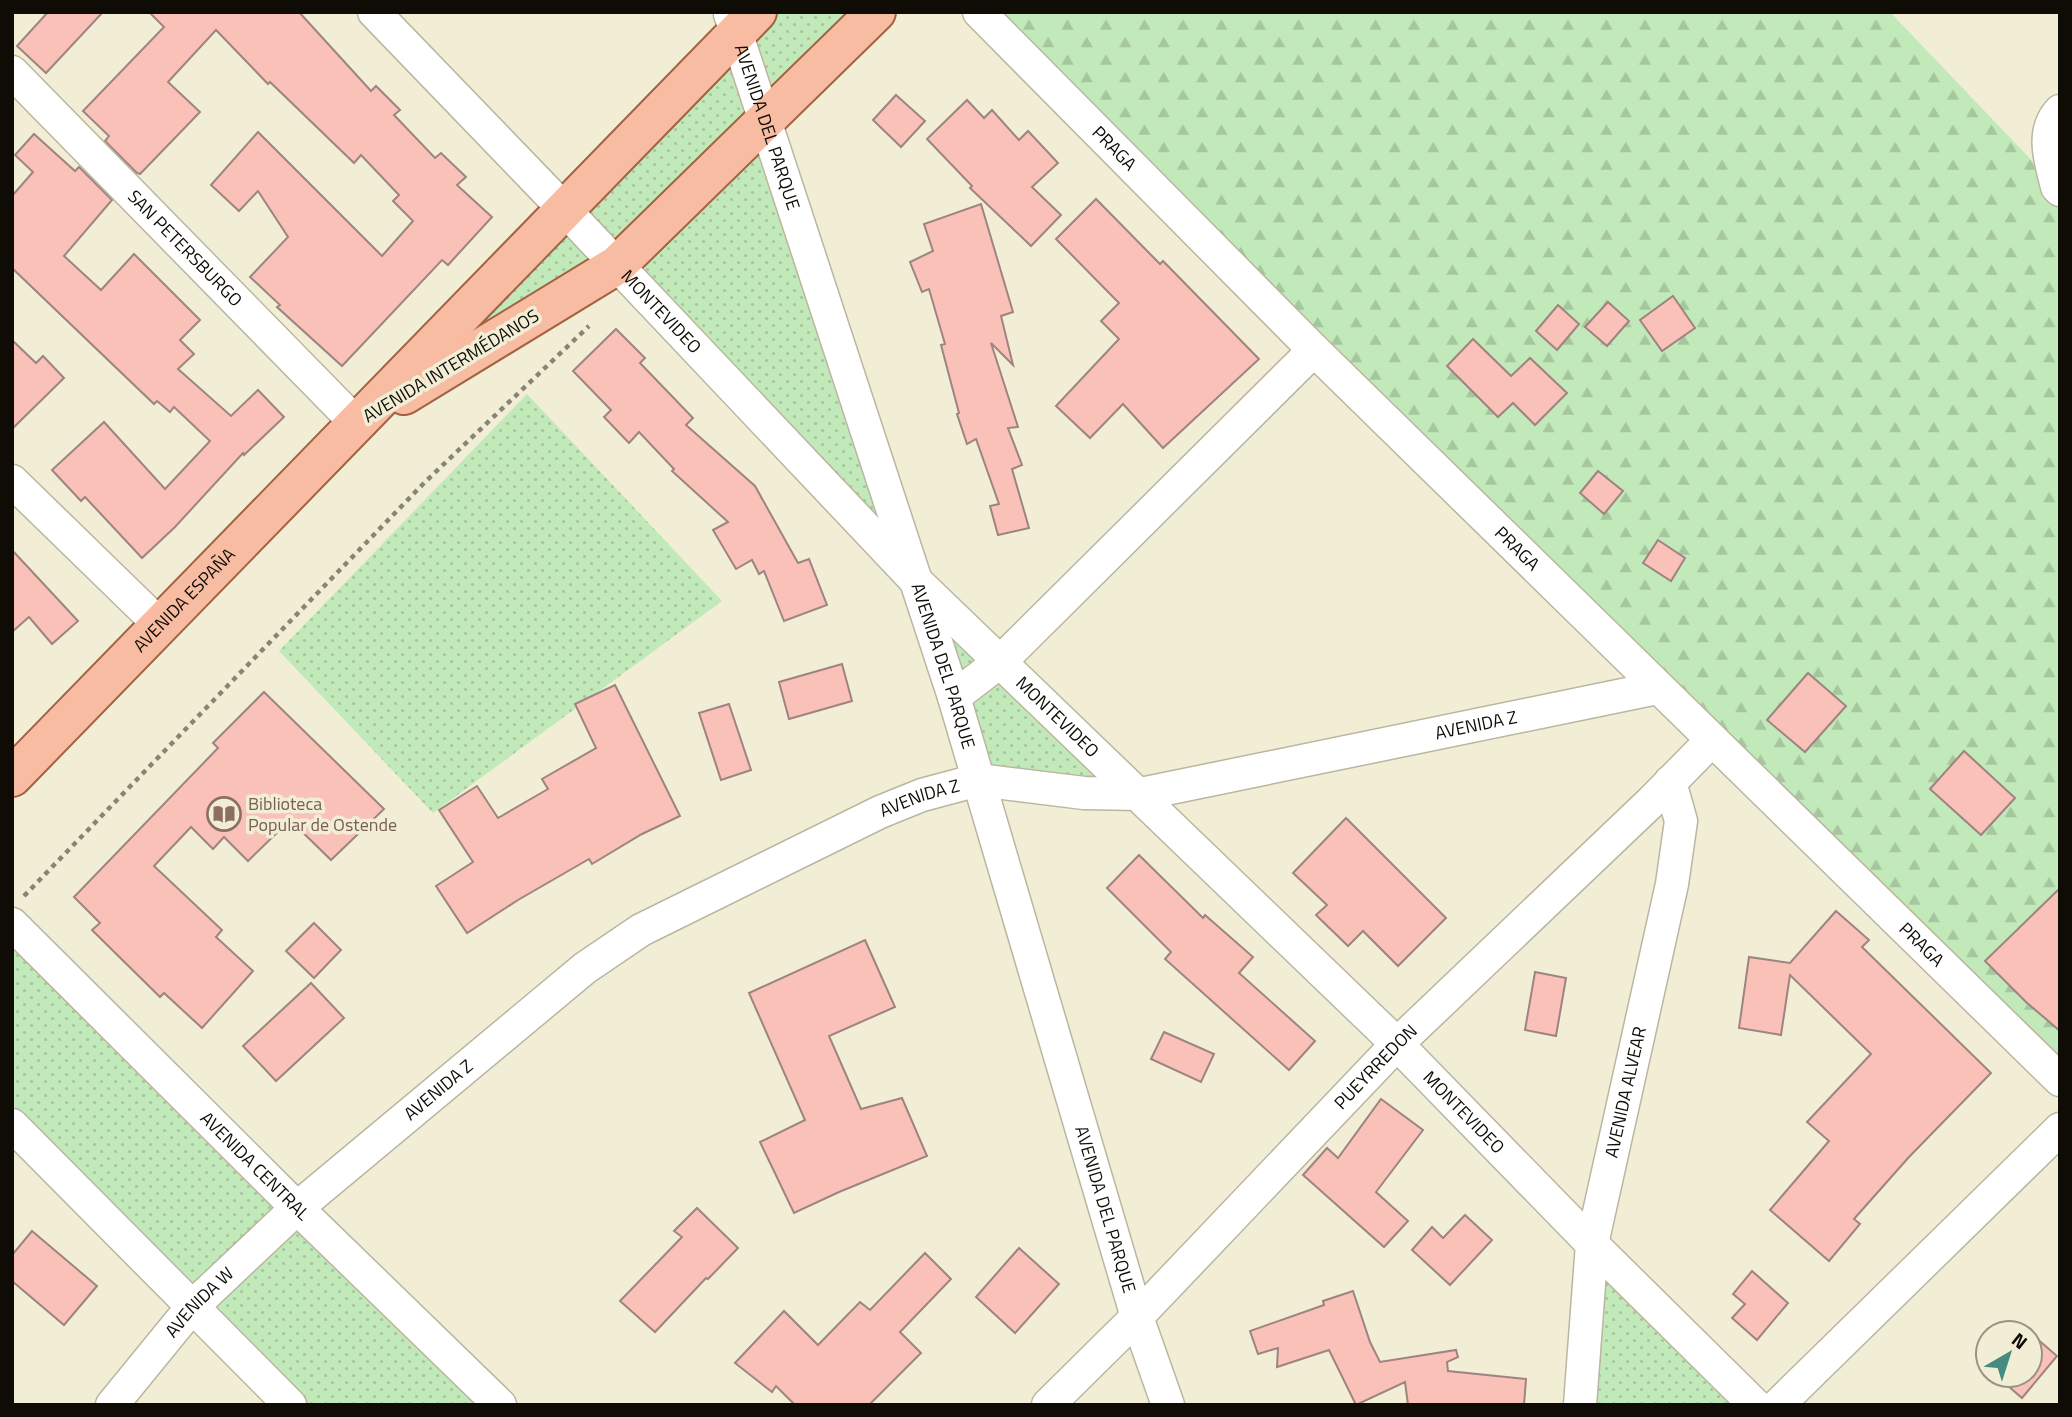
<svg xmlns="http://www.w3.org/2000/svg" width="2072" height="1417" font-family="'Titillium Web',sans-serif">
<defs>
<pattern id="grass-dots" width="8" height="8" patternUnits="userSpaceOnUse" patternTransform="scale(1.75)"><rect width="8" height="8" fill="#c2e9ba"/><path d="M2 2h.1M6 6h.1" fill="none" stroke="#a6c79e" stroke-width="1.8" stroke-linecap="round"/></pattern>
<pattern id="forest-firs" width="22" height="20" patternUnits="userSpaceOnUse" patternTransform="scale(1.75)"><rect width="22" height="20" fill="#c2e9ba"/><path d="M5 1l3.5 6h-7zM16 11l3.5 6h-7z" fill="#a6c79e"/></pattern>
</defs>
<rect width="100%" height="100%" fill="#f2eed6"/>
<g fill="url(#grass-dots)">
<path d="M 761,12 L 876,12 L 766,120 L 916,580 L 1141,794 L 978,780 L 916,581 L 617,265 L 358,423 Z"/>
<path d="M 527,394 L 722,601 L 433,813 L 279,651 Z"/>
<path d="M 12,924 L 500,1405 L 290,1405 L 12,1125 Z"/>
<path d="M 1592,1244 L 1755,1405 L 1580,1405 Z"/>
</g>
<path fill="url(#forest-firs)" d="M 979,12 L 1890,12 L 2060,190 L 2060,1080 Z"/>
<g fill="#f9c1b8" stroke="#9e8480" stroke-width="2">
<path d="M 48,12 L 103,12 L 46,73 L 17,46 Z"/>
<path d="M 149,12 L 299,12 L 371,91 L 376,86 L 400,110 L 394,115 L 435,158 L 441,153 L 466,177 L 457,185 L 492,217 L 448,265 L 442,260 L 342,366 L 277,307 L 280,305 L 250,277 L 288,237 L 258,191 L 239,211 L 211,185 L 258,132 L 382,256 L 413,221 L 393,201 L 399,195 L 361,155 L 354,163 L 270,82 L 268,84 L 216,30 L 168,82 L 200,112 L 140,174 L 137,173 L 105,141 L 109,136 L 83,111 L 164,27 Z"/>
<path d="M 896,95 L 925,121 L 901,147 L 873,120 Z"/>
<path d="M 967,100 L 984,118 L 992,110 L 1019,140 L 1028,131 L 1058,163 L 1032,187 L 1061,215 L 1031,246 L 970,188 L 972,186 L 927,139 Z"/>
<path d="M 34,134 L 75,171 L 79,167 L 112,200 L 64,256 L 101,290 L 134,254 L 200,320 L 180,340 L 194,354 L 178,369 L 231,416 L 258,390 L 284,417 L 244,455 L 243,453 L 175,527 L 142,558 L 85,497 L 81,501 L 52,470 L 104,422 L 165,489 L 210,441 L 174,407 L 170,412 L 157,401 L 154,404 L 12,268 L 12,196 L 33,172 L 15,155 Z"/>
<path d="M 1096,199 L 1160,264 L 1163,261 L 1259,359 L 1163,448 L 1123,404 L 1090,438 L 1056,406 L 1119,339 L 1101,321 L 1119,303 L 1056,239 Z"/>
<path d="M 981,204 L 1013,312 L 1001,316 L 1013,365 L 991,343 L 1018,427 L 1008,428 L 1022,465 L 1012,469 L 1029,528 L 998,535 L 990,506 L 999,504 L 976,439 L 967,444 L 957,414 L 959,413 L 941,345 L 945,344 L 929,289 L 922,292 L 910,262 L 933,251 L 924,224 Z"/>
<path d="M 1673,296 L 1695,328 L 1662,351 L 1640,320 Z"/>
<path d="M 1608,302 L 1629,321 L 1607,346 L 1585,327 Z"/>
<path d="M 1558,305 L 1579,324 L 1557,350 L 1536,331 Z"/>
<path d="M 616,329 L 645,358 L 640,363 L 693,418 L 686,425 L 755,486 L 798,563 L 809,559 L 827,605 L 784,621 L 764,571 L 759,574 L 752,560 L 736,569 L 713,530 L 728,522 L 672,471 L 674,469 L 639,432 L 629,443 L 604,417 L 611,410 L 573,371 Z"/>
<path d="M 1473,339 L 1511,376 L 1530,358 L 1567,393 L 1535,425 L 1513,403 L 1498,417 L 1447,366 Z"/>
<path d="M 12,340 L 36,363 L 43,356 L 64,378 L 12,429 Z"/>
<path d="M 1598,471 L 1623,491 L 1604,514 L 1580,493 Z"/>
<path d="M 1658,540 L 1685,558 L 1671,581 L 1643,563 Z"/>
<path d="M 12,550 L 78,621 L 52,644 L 29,617 L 12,632 Z"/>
<path d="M 842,664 L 852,701 L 789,719 L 779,682 Z"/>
<path d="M 1808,673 L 1846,706 L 1805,752 L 1767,720 Z"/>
<path d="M 615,685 L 680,816 L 642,834 L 592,864 L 589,859 L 518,900 L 467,933 L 436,886 L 473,862 L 439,810 L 477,786 L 498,818 L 548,789 L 542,779 L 596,748 L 575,704 Z"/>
<path d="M 264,692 L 384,809 L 331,860 L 290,820 L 248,861 L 224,837 L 213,849 L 191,827 L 154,866 L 222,930 L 216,937 L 253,971 L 202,1028 L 164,993 L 160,997 L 92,930 L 100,923 L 74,897 L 218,748 L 213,743 Z"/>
<path d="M 729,704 L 751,770 L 721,780 L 699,713 Z"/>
<path d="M 1964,751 L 2015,798 L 1981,835 L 1930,789 Z"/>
<path d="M 1346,818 L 1446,918 L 1398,966 L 1363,931 L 1348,946 L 1316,915 L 1327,905 L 1293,873 Z"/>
<path d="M 1139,855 L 1203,918 L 1205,915 L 1253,957 L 1239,973 L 1315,1041 L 1289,1070 L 1165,959 L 1171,952 L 1107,888 Z"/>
<path d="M 2060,888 L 2060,1031 L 2026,1002 L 1985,961 Z"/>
<path d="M 1836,911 L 1869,940 L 1862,947 L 1991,1073 L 1909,1157 L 1854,1219 L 1860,1224 L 1829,1261 L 1770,1210 L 1829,1141 L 1807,1122 L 1871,1054 L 1790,975 L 1781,1035 L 1739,1028 L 1749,957 L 1790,963 Z"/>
<path d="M 314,923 L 341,950 L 314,978 L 286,951 Z"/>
<path d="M 865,940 L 895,1007 L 829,1036 L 861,1109 L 902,1098 L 927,1156 L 839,1192 L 794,1213 L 760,1142 L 805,1120 L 749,993 Z"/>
<path d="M 1535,972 L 1566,978 L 1556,1036 L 1525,1030 Z"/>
<path d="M 311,983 L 344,1018 L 276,1081 L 243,1046 Z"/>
<path d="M 1164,1032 L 1214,1054 L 1201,1082 L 1151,1059 Z"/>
<path d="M 1381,1099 L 1423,1130 L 1376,1192 L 1408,1221 L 1384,1247 L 1303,1175 L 1327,1148 L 1338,1158 Z"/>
<path d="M 697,1208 L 738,1248 L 708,1279 L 706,1278 L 655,1332 L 620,1301 L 682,1237 L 674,1231 Z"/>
<path d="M 1465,1215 L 1492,1240 L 1450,1285 L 1412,1250 L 1432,1227 L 1443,1238 Z"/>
<path d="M 32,1231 L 97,1286 L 64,1325 L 12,1281 L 12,1255 Z"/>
<path d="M 1019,1248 L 1059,1284 L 1015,1333 L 976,1297 Z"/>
<path d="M 925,1253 L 951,1279 L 900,1332 L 921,1353 L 869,1405 L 795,1405 L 776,1386 L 772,1392 L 735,1363 L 784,1311 L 818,1345 L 860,1302 L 870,1310 Z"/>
<path d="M 1752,1271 L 1788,1303 L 1757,1340 L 1732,1318 L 1745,1304 L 1733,1294 Z"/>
<path d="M 1353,1291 L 1370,1342 L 1380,1362 L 1456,1350 L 1458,1357 L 1447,1362 L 1448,1371 L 1526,1379 L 1524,1405 L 1408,1405 L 1405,1382 L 1356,1405 L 1329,1350 L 1277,1367 L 1278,1348 L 1258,1354 L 1250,1331 L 1324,1305 L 1323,1301 Z"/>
<path d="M 2035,1337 L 2057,1356 L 2022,1398 L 2000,1379 L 2003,1375 L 2030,1375 L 2030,1344 Z"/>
</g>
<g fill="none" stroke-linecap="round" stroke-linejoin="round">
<g stroke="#bab69f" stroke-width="35">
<g id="minor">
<path id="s1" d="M 374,12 L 564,209 L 916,581 L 1397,1044 L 1592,1244 L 1755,1405"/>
<path id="s2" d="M 979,12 L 1314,350 L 2060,1080"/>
<path id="s3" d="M 730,14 L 954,697 L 1137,1317 L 1168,1405"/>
<path id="s4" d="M 12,72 L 357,424"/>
<path d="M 2060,111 C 2040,132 2051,162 2057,187 L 2060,190"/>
<path d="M 12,481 L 160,625"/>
<path d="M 954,697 L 1002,660 L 1314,350"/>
<path id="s5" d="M 12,924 L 297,1208 L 500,1405"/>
<path d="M 12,1125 L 290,1405"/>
<path id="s6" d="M 112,1405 L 192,1307 L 297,1208 L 585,968 L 641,930 L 880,812 L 922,795 L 978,780 L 1084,793 L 1141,794 L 1657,688"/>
<path id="s7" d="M 1048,1405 L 1137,1317 L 1397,1044 L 1651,802 L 1712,740"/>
<path id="s8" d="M 1580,1405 L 1592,1244 L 1672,884 L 1681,821 L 1670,782"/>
<path d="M 1778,1405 L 2060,1129"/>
</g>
</g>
<g stroke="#a26242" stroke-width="42">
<g id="major">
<path d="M 404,395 L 617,265 L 876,12"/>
<path id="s9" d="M 12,777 L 757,12"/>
</g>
</g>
<path stroke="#888575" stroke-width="4.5" stroke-dasharray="5 5" stroke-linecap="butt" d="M 24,896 L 425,482 L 589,326"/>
<use href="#minor" stroke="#fff" stroke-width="32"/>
<use href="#major" stroke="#f7bca1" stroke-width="38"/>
</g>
<defs>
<g id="library-ring" transform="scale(1.75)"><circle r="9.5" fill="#f2eed6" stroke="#8d6e63" stroke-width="1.5"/><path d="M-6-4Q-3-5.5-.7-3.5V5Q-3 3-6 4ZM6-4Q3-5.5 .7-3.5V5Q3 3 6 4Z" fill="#8d6e63"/></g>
</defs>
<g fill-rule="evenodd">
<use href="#library-ring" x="224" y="814"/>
</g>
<g text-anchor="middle" stroke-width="7" stroke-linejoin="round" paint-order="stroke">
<g font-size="18" fill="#0e0c05" stroke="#f2eed6">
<text dy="6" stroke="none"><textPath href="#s3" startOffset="119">AVENIDA DEL PARQUE</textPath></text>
<text dy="6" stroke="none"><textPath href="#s2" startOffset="192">PRAGA</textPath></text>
<text dy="6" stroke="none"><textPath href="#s4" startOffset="247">SAN PETERSBURGO</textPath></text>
<text dy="6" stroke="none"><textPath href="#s1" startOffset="415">MONTEVIDEO</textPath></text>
<text transform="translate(451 366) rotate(-31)" y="6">AVENIDA INTERMÉDANOS</text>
<text dy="6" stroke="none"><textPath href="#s2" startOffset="760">PRAGA</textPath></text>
<text dy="6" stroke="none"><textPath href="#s9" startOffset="247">AVENIDA ESPAÑA</textPath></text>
<text dy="6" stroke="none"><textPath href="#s3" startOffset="686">AVENIDA DEL PARQUE</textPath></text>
<text dy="6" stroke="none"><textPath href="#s1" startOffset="982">MONTEVIDEO</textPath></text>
<text dy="6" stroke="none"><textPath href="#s6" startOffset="1589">AVENIDA Z</textPath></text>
<text dy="6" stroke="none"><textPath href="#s6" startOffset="1022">AVENIDA Z</textPath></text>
<text dy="6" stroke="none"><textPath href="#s2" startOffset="1326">PRAGA</textPath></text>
<text dy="6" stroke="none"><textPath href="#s7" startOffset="471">PUEYRREDON</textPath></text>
<text dy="6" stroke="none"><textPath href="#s6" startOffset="455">AVENIDA Z</textPath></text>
<text dy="6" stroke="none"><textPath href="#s8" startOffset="317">AVENIDA ALVEAR</textPath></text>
<text dy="6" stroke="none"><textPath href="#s1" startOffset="1549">MONTEVIDEO</textPath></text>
<text dy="6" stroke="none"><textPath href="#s5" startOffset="343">AVENIDA CENTRAL</textPath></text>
<text dy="6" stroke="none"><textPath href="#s3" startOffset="1253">AVENIDA DEL PARQUE</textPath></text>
<text dy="6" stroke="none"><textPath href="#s6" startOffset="135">AVENIDA W</textPath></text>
</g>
<g font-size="18" fill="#785e54" stroke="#f2eed6" text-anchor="start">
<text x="248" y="810">Biblioteca<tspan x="248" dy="21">Popular de Ostende</tspan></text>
</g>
</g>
<rect width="2072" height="1417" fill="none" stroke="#0e0c05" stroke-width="28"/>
<g transform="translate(2009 1354) rotate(39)"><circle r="33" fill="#f2eed6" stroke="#979482" stroke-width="2"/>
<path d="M0-5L12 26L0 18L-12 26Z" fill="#458b81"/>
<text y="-10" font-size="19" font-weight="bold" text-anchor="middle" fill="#0e0c05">N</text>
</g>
</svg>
